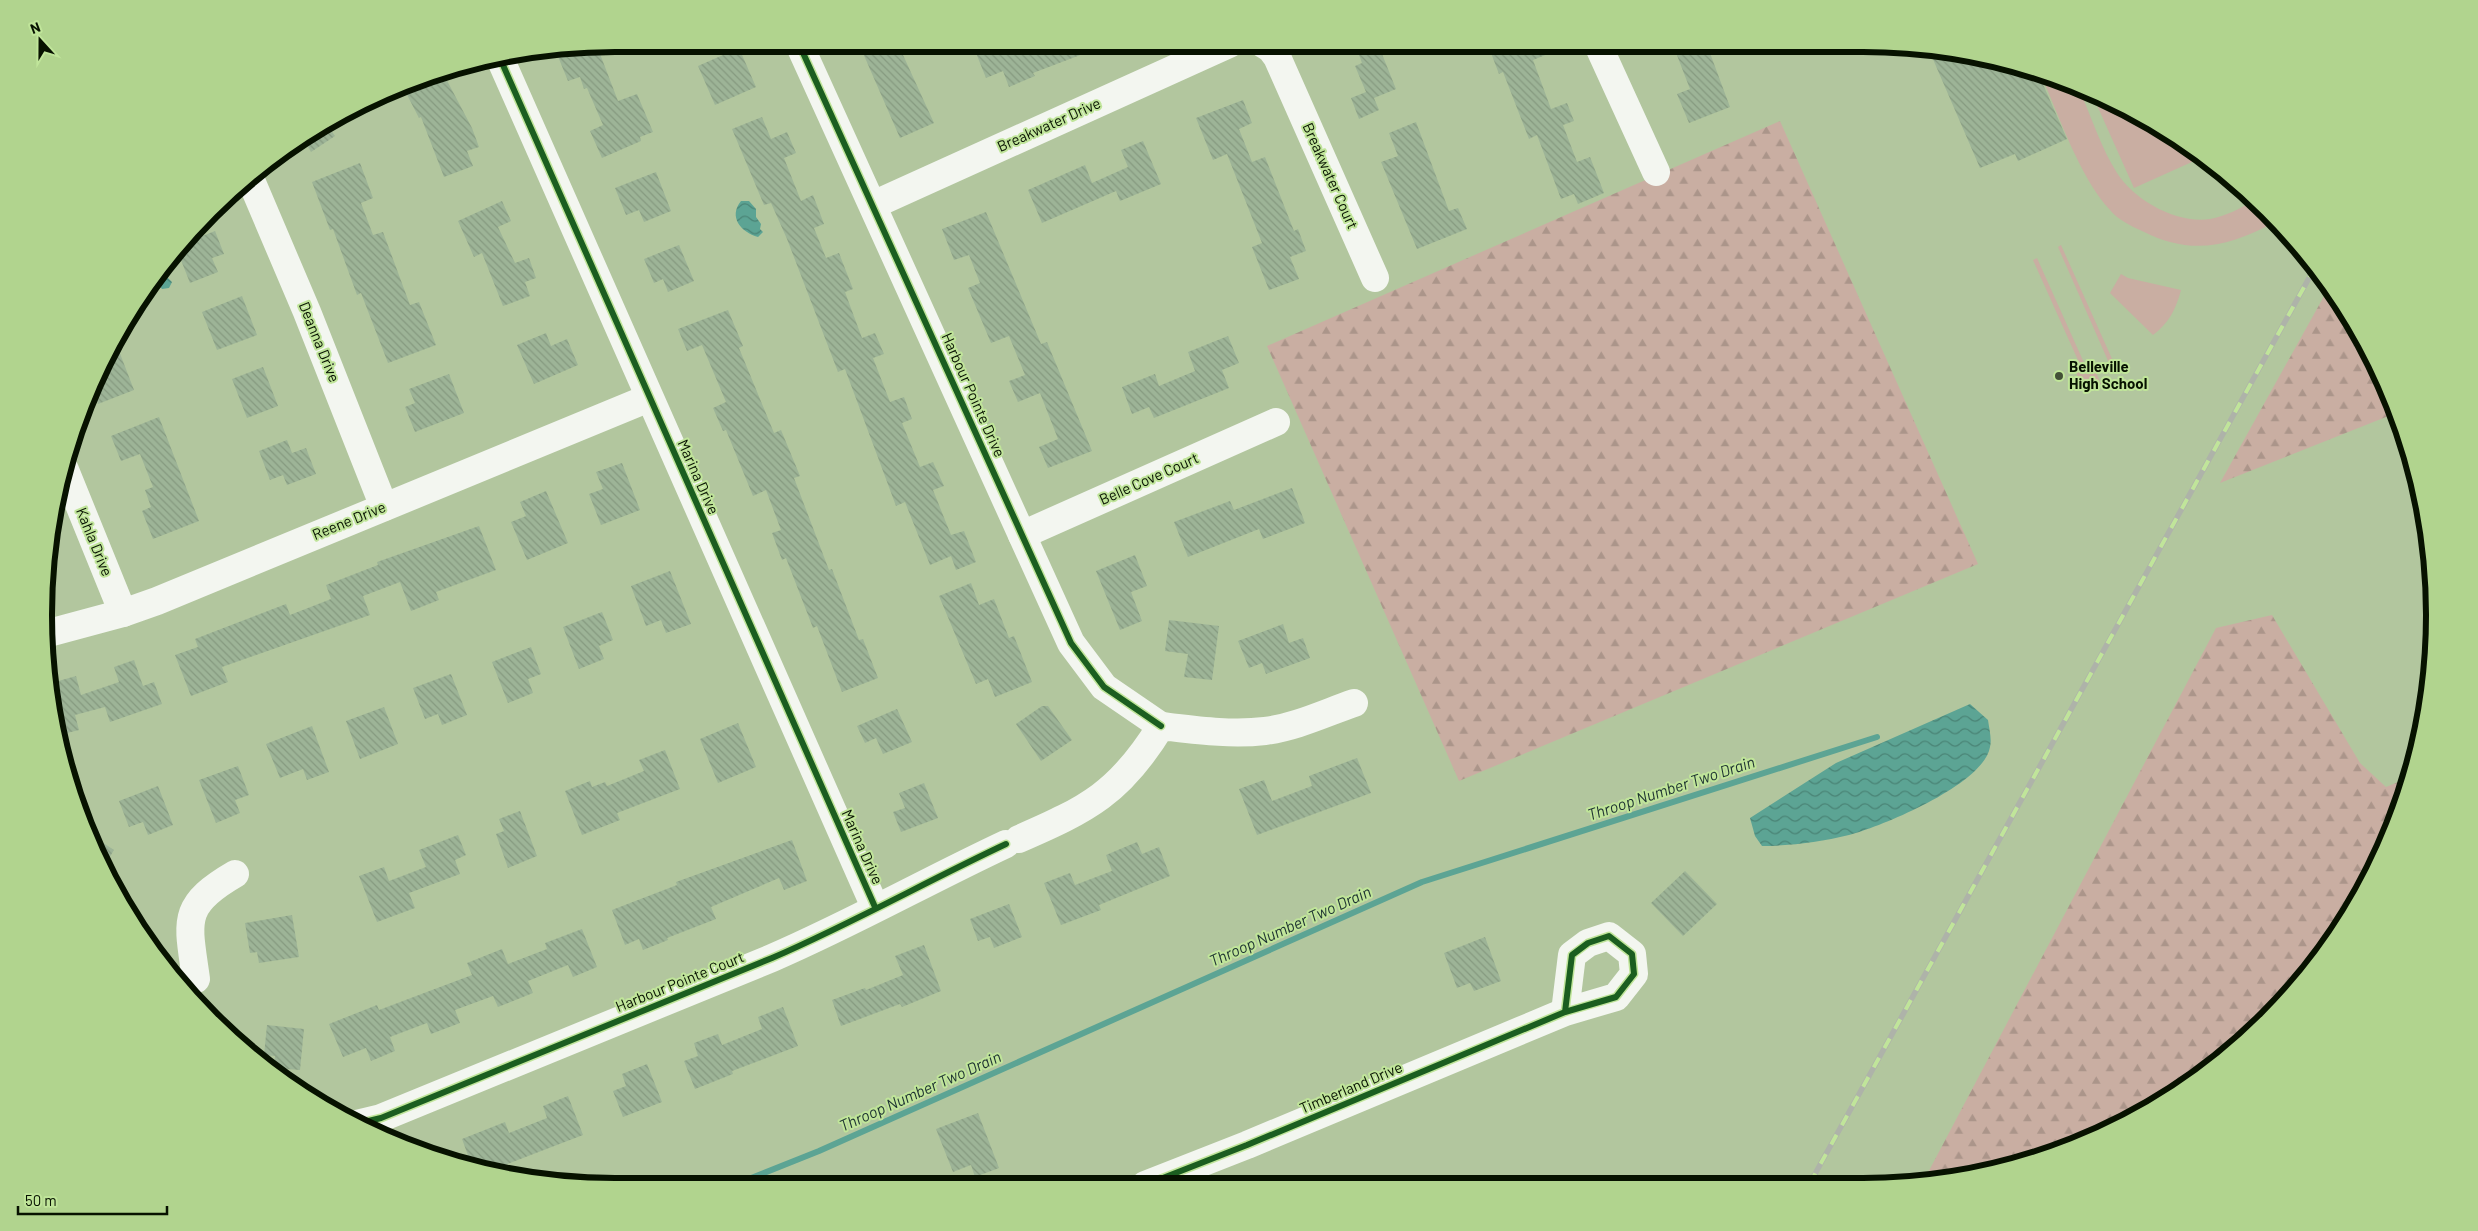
<svg xmlns="http://www.w3.org/2000/svg" width="2478" height="1231" font-family="Barlow,sans-serif">
<defs>
<pattern id="forest-firs" width="22" height="20" patternUnits="userSpaceOnUse" patternTransform="scale(1.25)"><rect width="22" height="20" fill="#c9aea2"/><path d="M5 1l3.5 6h-7zM16 11l3.5 6h-7z" fill="#ab958a"/></pattern>
<pattern id="water-waves" width="16" height="10" patternUnits="userSpaceOnUse" patternTransform="scale(1.25)"><rect width="16" height="10" fill="#5ca494"/><path d="M0 5q4-4 8 0t8 0" fill="none" stroke="#4a8476"/></pattern>
<pattern id="building-back-hatch" width="6" height="6" patternUnits="userSpaceOnUse" patternTransform="scale(1.25)"><rect width="6" height="6" fill="#9db497"/><path d="M-1 5l2 2M0 0l6 6M5-1l2 2" fill="none" stroke="#869a80"/></pattern>
</defs>
<rect width="100%" height="100%" fill="#b2c69e"/>
<g fill="#c9aea2">
<path d="M 2041,75 L 2079,89 C 2091,116 2101,148 2117,173 C 2135,201 2177,224 2210,219 C 2226,216 2239,209 2253,201 L 2275,222 C 2228,247 2191,256 2142,231 C 2131,226 2117,219 2110,210 C 2080,178 2059,116 2041,75 Z"/>
<path d="M 2092,94 L 2115,103 L 2203,157 L 2134,188 Z"/>
<path d="M 2061,245 L 2113,361 L 2109,363 L 2058,247 Z"/>
<path d="M 2037,258 L 2085,365 L 2092,363 L 2101,384 L 2084,391 L 2075,370 L 2081,367 L 2033,260 Z"/>
<path d="M 2121,274 L 2128,278 L 2181,290 C 2176,309 2169,323 2153,335 L 2110,293 Z"/>
</g>
<g fill="url(#forest-firs)">
<path d="M 1780,121 L 1978,564 L 1459,781 L 1267,346 Z"/>
<path d="M 2328,289 L 2358,329 L 2396,413 L 2220,483 Z"/>
<path d="M 2272,615 L 2360,763 L 2386,787 L 2410,777 L 2375,868 L 2293,992 L 2210,1069 L 2081,1144 L 1937,1182 L 1923,1182 L 2216,628 Z"/>
</g>
<g fill="url(#water-waves)">
<path d="M 741,201 L 749,201 L 756,209 L 756,217 L 761,224 L 760,229 L 763,232 L 758,237 C 741,232 728,217 741,201 Z"/>
<path d="M 165,267 L 167,277 L 172,282 L 169,288 L 162,289 L 155,281 Z"/>
<path d="M 1970,704 L 1988,720 C 1989,728 1992,739 1990,747 C 1984,784 1883,826 1849,835 C 1820,842 1791,846 1762,846 L 1755,836 L 1750,818 L 1836,763 Z"/>
</g>
<g fill="none" stroke-linecap="round" stroke-linejoin="round">
<path stroke="#5ca494" stroke-width="6" d="M 731,1186 L 819,1151 L 1422,882 L 1877,737"/>
</g>
<g fill="url(#building-back-hatch)">
<path d="M 859,44 L 898,44 L 934,123 L 900,138 Z"/>
<path d="M 983,44 L 1104,44 L 1104,46 L 1033,73 L 1035,76 L 1009,87 L 1003,71 L 986,78 L 974,48 Z"/>
<path d="M 1355,44 L 1378,44 L 1396,89 L 1374,98 L 1379,110 L 1359,119 L 1351,98 L 1366,92 L 1355,66 L 1362,63 Z"/>
<path d="M 1488,45 L 1570,45 L 1533,60 L 1551,109 L 1567,103 L 1574,121 L 1563,125 L 1577,162 L 1590,157 L 1604,193 L 1578,204 L 1574,194 L 1561,199 L 1537,135 L 1529,139 L 1503,72 L 1499,74 Z"/>
<path d="M 1673,45 L 1707,45 L 1730,107 L 1689,123 L 1677,94 L 1690,89 Z"/>
<path d="M 597,46 L 618,101 L 637,94 L 653,132 L 640,137 L 641,141 L 602,158 L 590,131 L 603,125 L 587,88 L 584,89 L 580,77 L 568,81 L 557,54 L 573,48 Z"/>
<path d="M 739,48 L 756,87 L 715,105 L 698,66 Z"/>
<path d="M 1929,50 L 2010,63 L 2038,73 L 2067,139 L 2018,161 L 2015,154 L 1980,168 Z"/>
<path d="M 442,71 L 472,128 L 479,147 L 467,151 L 473,166 L 444,177 L 421,117 L 419,118 L 403,87 Z"/>
<path d="M 1243,100 L 1252,123 L 1239,129 L 1252,162 L 1265,157 L 1294,231 L 1298,229 L 1306,251 L 1290,257 L 1299,279 L 1269,290 L 1252,247 L 1262,243 L 1227,154 L 1213,160 L 1196,118 Z"/>
<path d="M 762,117 L 771,139 L 787,132 L 796,153 L 784,158 L 801,201 L 813,195 L 824,224 L 814,228 L 826,258 L 839,253 L 853,289 L 845,292 L 862,338 L 875,333 L 884,354 L 873,358 L 890,402 L 904,397 L 912,419 L 902,423 L 920,467 L 933,462 L 944,486 L 933,490 L 951,535 L 964,531 L 976,562 L 956,570 L 951,556 L 930,565 L 905,502 L 896,506 L 845,369 L 838,372 L 787,239 L 771,203 L 764,205 L 732,129 Z"/>
<path d="M 1416,122 L 1449,211 L 1458,208 L 1467,229 L 1417,249 L 1381,162 L 1398,156 L 1389,133 Z"/>
<path d="M 326,123 L 335,136 L 311,152 L 303,138 Z"/>
<path d="M 1143,141 L 1161,184 L 1120,201 L 1116,191 L 1042,223 L 1028,190 L 1085,165 L 1092,183 L 1128,167 L 1121,150 Z"/>
<path d="M 360,163 L 373,198 L 361,203 L 373,235 L 383,232 L 410,305 L 419,302 L 436,345 L 388,363 L 361,293 L 357,295 L 333,229 L 330,230 L 312,182 Z"/>
<path d="M 656,172 L 671,211 L 644,222 L 639,210 L 626,215 L 615,188 Z"/>
<path d="M 502,201 L 511,221 L 498,227 L 515,263 L 529,258 L 536,278 L 525,282 L 530,296 L 503,306 L 482,253 L 474,257 L 458,221 Z"/>
<path d="M 986,212 L 1041,344 L 1047,342 L 1092,451 L 1048,468 L 1039,447 L 1058,439 L 1040,393 L 1018,402 L 1009,381 L 1025,375 L 1009,336 L 991,343 L 968,288 L 980,283 L 969,255 L 954,260 L 942,229 Z"/>
<path d="M 215,231 L 224,254 L 212,258 L 218,272 L 190,283 L 177,250 L 182,244 Z"/>
<path d="M 679,245 L 694,281 L 668,292 L 663,279 L 654,283 L 644,259 Z"/>
<path d="M 242,296 L 257,335 L 217,350 L 202,312 Z"/>
<path d="M 728,310 L 743,346 L 739,348 L 774,433 L 781,430 L 800,476 L 794,478 L 829,570 L 832,569 L 859,640 L 863,639 L 878,678 L 842,692 L 817,626 L 813,628 L 786,558 L 782,560 L 772,533 L 781,530 L 766,490 L 753,496 L 726,430 L 723,431 L 713,408 L 726,402 L 702,345 L 687,351 L 678,329 Z"/>
<path d="M 546,333 L 551,346 L 567,339 L 578,365 L 534,384 L 517,345 Z"/>
<path d="M 1228,336 L 1239,363 L 1222,370 L 1229,388 L 1154,418 L 1149,407 L 1132,414 L 1122,387 L 1155,374 L 1159,386 L 1195,371 L 1188,352 Z"/>
<path d="M 119,351 L 134,390 L 98,404 L 92,388 L 108,355 Z"/>
<path d="M 263,367 L 278,406 L 247,418 L 232,379 Z"/>
<path d="M 449,374 L 464,413 L 415,432 L 405,407 L 415,403 L 409,389 Z"/>
<path d="M 159,417 L 199,521 L 153,539 L 142,511 L 151,507 L 145,490 L 153,487 L 140,454 L 121,461 L 111,436 Z"/>
<path d="M 287,440 L 292,453 L 306,448 L 316,474 L 287,485 L 283,475 L 270,480 L 259,451 Z"/>
<path d="M 622,463 L 640,510 L 601,525 L 589,494 L 603,489 L 596,472 Z"/>
<path d="M 1292,488 L 1305,523 L 1263,539 L 1259,529 L 1188,557 L 1174,522 L 1230,501 L 1234,510 Z"/>
<path d="M 546,491 L 568,543 L 527,560 L 511,522 L 526,516 L 520,502 Z"/>
<path d="M 479,526 L 496,570 L 436,592 L 439,600 L 411,611 L 400,582 L 363,596 L 370,615 L 222,667 L 228,682 L 191,696 L 175,655 L 198,647 L 195,639 L 286,604 L 290,615 L 331,599 L 326,585 L 378,565 L 377,562 Z"/>
<path d="M 1135,555 L 1147,586 L 1131,592 L 1142,621 L 1120,630 L 1096,571 Z"/>
<path d="M 670,571 L 691,624 L 666,633 L 661,620 L 646,626 L 631,586 Z"/>
<path d="M 971,583 L 979,605 L 994,599 L 1009,638 L 1014,636 L 1032,682 L 995,697 L 988,679 L 976,684 L 939,596 Z"/>
<path d="M 602,612 L 613,640 L 599,646 L 604,659 L 579,669 L 563,627 Z"/>
<path d="M 1169,620 L 1219,626 L 1212,680 L 1184,677 L 1188,654 L 1165,651 Z"/>
<path d="M 1283,624 L 1289,643 L 1303,638 L 1310,658 L 1266,674 L 1262,663 L 1249,668 L 1238,641 Z"/>
<path d="M 531,647 L 541,674 L 528,679 L 533,693 L 508,703 L 492,662 Z"/>
<path d="M 134,660 L 143,686 L 154,682 L 162,704 L 110,722 L 105,707 L 75,715 L 79,730 L 59,735 L 48,684 L 76,676 L 81,695 L 119,682 L 114,667 Z"/>
<path d="M 451,674 L 467,715 L 442,725 L 438,714 L 425,719 L 413,688 Z"/>
<path d="M 1042,706 L 1048,706 L 1072,740 L 1041,761 L 1016,724 Z"/>
<path d="M 384,707 L 398,744 L 360,759 L 346,721 Z"/>
<path d="M 897,709 L 912,742 L 883,754 L 876,738 L 865,743 L 857,726 Z"/>
<path d="M 738,723 L 756,767 L 718,783 L 700,739 Z"/>
<path d="M 312,726 L 329,772 L 307,780 L 303,769 L 280,778 L 266,744 Z"/>
<path d="M 665,750 L 680,789 L 617,813 L 620,820 L 582,835 L 565,791 L 590,781 L 592,787 L 605,782 L 607,786 L 644,771 L 639,760 Z"/>
<path d="M 1357,758 L 1371,793 L 1257,835 L 1239,789 L 1264,780 L 1272,801 L 1312,786 L 1309,776 Z"/>
<path d="M 238,766 L 249,795 L 235,800 L 240,813 L 216,823 L 199,780 Z"/>
<path d="M 924,783 L 938,818 L 901,832 L 893,812 L 905,808 L 899,793 Z"/>
<path d="M 158,786 L 173,825 L 148,835 L 143,822 L 129,827 L 119,801 Z"/>
<path d="M 520,811 L 537,856 L 508,868 L 496,834 L 504,831 L 499,819 Z"/>
<path d="M 88,833 L 114,850 L 103,868 L 97,855 Z"/>
<path d="M 458,835 L 466,855 L 455,860 L 460,874 L 409,893 L 415,908 L 377,922 L 359,876 L 384,867 L 389,881 L 426,867 L 419,850 Z"/>
<path d="M 792,840 L 807,881 L 784,890 L 779,878 L 711,907 L 716,919 L 667,938 L 668,940 L 643,950 L 639,939 L 625,945 L 612,910 L 677,885 L 676,882 Z"/>
<path d="M 1137,842 L 1142,854 L 1159,847 L 1170,876 L 1099,905 L 1101,910 L 1061,925 L 1044,883 L 1070,873 L 1075,885 L 1112,871 L 1106,855 Z"/>
<path d="M 1685,871 L 1717,904 L 1683,936 L 1651,903 Z"/>
<path d="M 1009,904 L 1022,937 L 994,948 L 990,937 L 978,941 L 970,919 Z"/>
<path d="M 292,915 L 299,957 L 259,963 L 257,952 L 250,953 L 245,923 Z"/>
<path d="M 582,929 L 597,967 L 573,977 L 568,965 L 528,981 L 533,993 L 498,1007 L 493,996 L 455,1010 L 460,1023 L 431,1034 L 427,1023 L 390,1037 L 395,1051 L 371,1061 L 366,1048 L 343,1057 L 329,1024 L 377,1005 L 379,1010 L 472,975 L 467,963 L 502,949 L 508,964 L 547,949 L 545,943 Z"/>
<path d="M 1485,937 L 1501,981 L 1474,991 L 1470,983 L 1457,988 L 1444,953 Z"/>
<path d="M 924,945 L 941,991 L 902,1007 L 900,1004 L 841,1026 L 832,1000 L 865,988 L 866,990 L 903,975 L 895,956 Z"/>
<path d="M 783,1007 L 798,1046 L 732,1071 L 733,1074 L 695,1089 L 684,1061 L 698,1056 L 694,1043 L 718,1034 L 722,1045 L 762,1029 L 758,1017 Z"/>
<path d="M 267,1025 L 304,1029 L 300,1070 L 274,1068 L 275,1056 L 264,1055 Z"/>
<path d="M 647,1064 L 662,1102 L 623,1117 L 613,1091 L 626,1086 L 622,1074 Z"/>
<path d="M 568,1096 L 583,1135 L 489,1171 L 473,1169 L 462,1139 L 505,1122 L 509,1133 L 547,1118 L 543,1106 Z"/>
<path d="M 978,1113 L 999,1168 L 975,1177 L 971,1165 L 953,1172 L 936,1129 Z"/>
</g>
<g fill="none" stroke-linecap="round" stroke-linejoin="round">
<g stroke="#f3f6f0" stroke-width="28">
<path d="M 799,44 L 1071,643 L 1104,687 L 1161,726"/>
<path d="M 1263,44 L 1271,49 L 1277,57 L 1375,278"/>
<path d="M 1598,45 L 1656,172"/>
<path d="M 499,56 L 875,907"/>
<path d="M 250,178 L 307,312 L 384,507"/>
<path d="M 873,205 L 1229,44"/>
<path d="M 65,470 L 123,613"/>
<path d="M 1022,535 L 1276,422"/>
<path d="M 45,634 L 123,613 L 157,601 L 649,398"/>
<path d="M 1019,839 C 1088,809 1120,793 1161,726 C 1196,730 1230,735 1265,731 C 1296,727 1325,713 1354,703"/>
<path d="M 196,979 C 188,921 180,906 235,874"/>
<path d="M 356,1124 L 381,1118 L 772,958 C 851,924 927,881 1006,844"/>
<path d="M 1145,1185 L 1247,1145 L 1565,1012 L 1616,997 L 1634,974 L 1632,954 L 1609,936 L 1588,943 L 1572,955 L 1565,1012"/>
</g>
<g stroke="#aeb3a9" stroke-width="5.5">
<path id="rail" d="M 1810,1183 L 2314,269"/>
</g>
<use href="#rail" stroke="#c0e59a" stroke-width="4" stroke-dasharray="11" stroke-linecap="butt"/>
<g stroke="#c0e59a" stroke-width="9">
<g id="cycleway">
<path d="M 799,44 L 1071,643 L 1104,687 L 1161,726"/>
<path d="M 499,56 L 875,907"/>
<path d="M 356,1124 L 381,1118 L 772,958 C 851,924 927,881 1006,844"/>
<path d="M 1145,1185 L 1247,1145 L 1565,1012 L 1616,997 L 1634,974 L 1632,954 L 1609,936 L 1588,943 L 1572,955 L 1565,1012"/>
</g>
</g>
<use href="#cycleway" stroke="#1b5e20" stroke-width="6"/>
</g>
<circle fill="#435137" stroke="#c0e59a" stroke-width="2" cx="2059" cy="376" r="5"/>
<g text-anchor="middle" stroke-width="4" stroke-linejoin="round" paint-order="stroke">
<g font-size="15" fill="#071200" stroke="#c0e59a">
<text transform="translate(1049 125) rotate(-24)" y="5">Breakwater Drive</text>
<text transform="translate(1330 176) rotate(66)" y="5">Breakwater Court</text>
<text transform="translate(319 342) rotate(68)" y="5">Deanna Drive</text>
<text transform="translate(973 395) rotate(66)" y="5">Harbour Pointe Drive</text>
<text transform="translate(698 477) rotate(66)" y="5">Marina Drive</text>
<text transform="translate(1149 479) rotate(-24)" y="5">Belle Cove Court</text>
<text transform="translate(349 521) rotate(-22)" y="5">Reene Drive</text>
<text transform="translate(94 542) rotate(68)" y="5">Kahla Drive</text>
<text transform="translate(862 847) rotate(66)" y="5">Marina Drive</text>
<text transform="translate(680 982) rotate(-22)" y="5">Harbour Pointe Court</text>
<text transform="translate(1351 1088) rotate(-23)" y="5">Timberland Drive</text>
</g>
<g font-size="15" font-weight="bold" fill="#071200" stroke="#c0e59a" text-anchor="start">
<text x="2069" y="372">Belleville<tspan x="2069" dy="17">High School</tspan></text>
</g>
<g font-size="16" font-style="italic" fill="#1d3231" stroke="#c0e59a">
<text transform="translate(1671 788) rotate(-18)" y="6">Throop Number Two Drain</text>
<text transform="translate(1290 926) rotate(-24)" y="6">Throop Number Two Drain</text>
<text transform="translate(920 1091) rotate(-24)" y="6">Throop Number Two Drain</text>
</g>
</g>
<path d="M0 0H2478V1231H0ZM615 52H1863A563 563 0 0 1 2426 615V615A563 563 0 0 1 1863 1178H615A563 563 0 0 1 52 615V615A563 563 0 0 1 615 52Z" fill="#b1d48e" fill-rule="evenodd"/>
<path fill="none" stroke="#071200" stroke-width="6" d="M615 52H1863A563 563 0 0 1 2426 615V615A563 563 0 0 1 1863 1178H615A563 563 0 0 1 52 615V615A563 563 0 0 1 615 52Z"/>
<g transform="translate(40 40) rotate(339)" stroke="#c0e59a" stroke-width="4" paint-order="stroke">
<path d="M0-4L9 19L0 12L-9 19Z" fill="#071200"/>
<text y="-8" font-size="14" font-weight="bold" text-anchor="middle" fill="#071200">N</text>
</g>
<path d="M18 1206v8h149v-8" fill="none" stroke="#071200" stroke-width="2.5"/>
<text x="25" y="1206" font-size="15" fill="#071200" stroke="#c0e59a" stroke-width="4" paint-order="stroke">50 m</text>
</svg>
